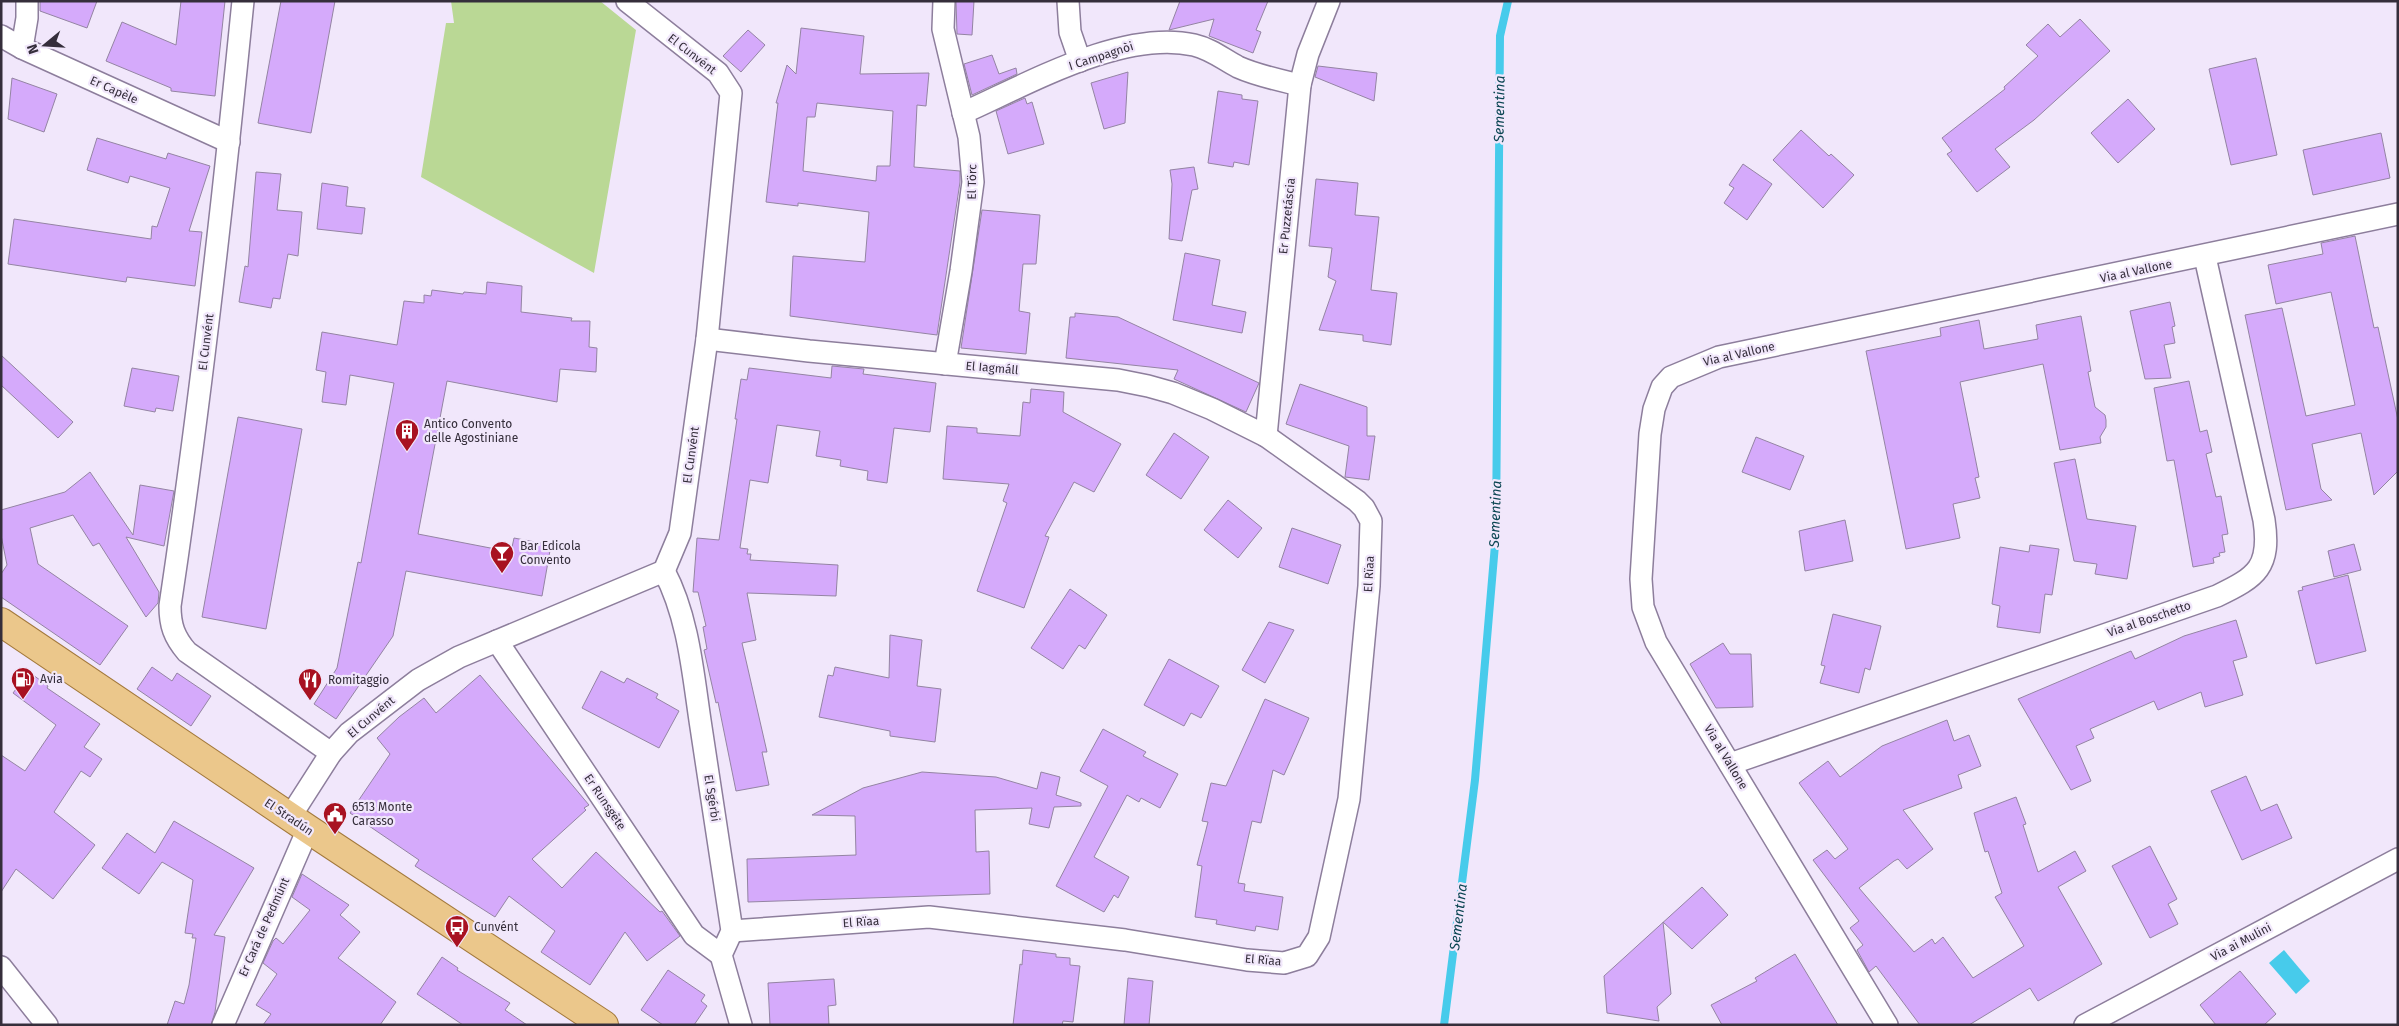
<svg xmlns="http://www.w3.org/2000/svg" width="2399" height="1026" font-family="'Fira Sans',sans-serif">
<rect width="100%" height="100%" fill="#f1e7fb"/>
<path fill="#bad895" d="M 451,1 L 600,1 L 636,30 L 594,273 L 421,177 L 446,23 L 454,23 Z"/>
<path fill="#47cbeb" d="M 2284,950 L 2310,981 L 2296,994 L 2269,963 Z"/>
<g fill="none" stroke-linecap="round" stroke-linejoin="round">
<path stroke="#47cbeb" stroke-width="8" d="M 1444,1025 L 1475,780 L 1496,533 L 1500,36 L 1508,1"/>
</g>
<g fill="#d5aafb" stroke="#9484a3" fill-rule="evenodd">
<path d="M 40,1 L 97,1 L 87,28 L 40,11 Z"/>
<path d="M 181,1 L 225,1 L 215,96 L 171,91 L 171,88 L 106,61 L 122,22 L 176,45 Z"/>
<path d="M 281,1 L 335,1 L 311,133 L 258,123 Z"/>
<path d="M 956,1 L 974,1 L 972,35 L 957,34 Z"/>
<path d="M 1180,1 L 1268,1 L 1256,30 L 1261,32 L 1253,53 L 1209,36 L 1214,19 L 1169,30 Z"/>
<path d="M 2080,19 L 2110,51 L 2034,120 L 1995,149 L 2010,167 L 1977,192 L 1947,154 L 1952,151 L 1942,138 L 2005,89 L 2004,87 L 2038,56 L 2026,45 L 2048,24 L 2060,37 Z"/>
<path d="M 801,28 L 864,36 L 860,74 L 929,73 L 926,106 L 917,105 L 914,167 L 960,171 L 960,182 L 937,335 L 790,316 L 793,256 L 865,262 L 869,212 L 798,203 L 798,206 L 766,202 L 778,103 L 776,103 L 787,65 L 796,74 ZM 817,103 L 893,111 L 890,166 L 877,166 L 876,181 L 803,171 L 807,117 L 815,117 Z"/>
<path d="M 748,30 L 765,45 L 741,72 L 723,56 Z"/>
<path d="M 992,55 L 999,74 L 1016,68 L 1017,74 L 972,95 L 964,64 Z"/>
<path d="M 2256,58 L 2277,155 L 2231,165 L 2209,69 Z"/>
<path d="M 1318,66 L 1377,73 L 1374,101 L 1315,77 Z"/>
<path d="M 1128,72 L 1125,123 L 1104,129 L 1091,83 Z"/>
<path d="M 12,78 L 57,94 L 44,132 L 8,119 Z"/>
<path d="M 1218,91 L 1242,95 L 1242,99 L 1258,101 L 1249,165 L 1234,162 L 1233,167 L 1208,163 Z"/>
<path d="M 1025,98 L 1027,104 L 1032,102 L 1044,144 L 1008,154 L 996,111 Z"/>
<path d="M 2128,99 L 2155,129 L 2118,163 L 2091,133 Z"/>
<path d="M 1801,130 L 1829,156 L 1831,154 L 1854,175 L 1823,208 L 1773,160 Z"/>
<path d="M 2381,133 L 2390,178 L 2313,195 L 2303,150 Z"/>
<path d="M 97,138 L 166,159 L 168,153 L 210,166 L 189,231 L 202,232 L 195,286 L 127,277 L 126,282 L 8,264 L 14,219 L 151,239 L 152,226 L 157,227 L 170,188 L 130,176 L 128,183 L 87,170 Z"/>
<path d="M 1743,164 L 1772,184 L 1747,220 L 1724,203 L 1734,188 L 1729,185 Z"/>
<path d="M 1194,167 L 1198,189 L 1192,190 L 1182,241 L 1169,239 L 1172,184 L 1170,170 Z"/>
<path d="M 256,172 L 281,174 L 277,210 L 302,212 L 298,256 L 288,254 L 280,299 L 273,298 L 271,308 L 239,302 L 245,266 L 248,267 Z"/>
<path d="M 1316,179 L 1358,183 L 1355,215 L 1379,217 L 1371,290 L 1397,293 L 1391,345 L 1363,341 L 1363,335 L 1319,330 L 1336,281 L 1328,277 L 1332,248 L 1309,246 Z"/>
<path d="M 322,183 L 348,187 L 346,206 L 365,208 L 362,234 L 317,229 Z"/>
<path d="M 982,210 L 1040,215 L 1036,264 L 1023,264 L 1019,311 L 1030,313 L 1026,354 L 961,348 Z"/>
<path d="M 2355,236 L 2374,328 L 2378,327 L 2398,420 L 2398,471 L 2374,495 L 2361,433 L 2312,444 L 2321,489 L 2332,500 L 2286,510 L 2245,315 L 2282,308 L 2306,416 L 2355,405 L 2331,292 L 2276,304 L 2268,265 L 2323,254 L 2321,243 Z"/>
<path d="M 1185,253 L 1220,260 L 1212,305 L 1246,312 L 1242,333 L 1173,320 Z"/>
<path d="M 487,282 L 522,286 L 521,312 L 572,318 L 571,321 L 590,321 L 589,347 L 597,348 L 596,372 L 560,369 L 557,402 L 447,381 L 418,534 L 511,552 L 514,538 L 551,545 L 542,596 L 406,571 L 393,636 L 336,719 L 314,704 L 337,668 L 358,562 L 361,563 L 394,383 L 350,375 L 346,405 L 322,402 L 326,372 L 316,370 L 322,332 L 397,345 L 404,301 L 424,303 L 424,295 L 431,296 L 432,290 L 463,294 L 464,292 L 486,294 Z"/>
<path d="M 2170,302 L 2175,326 L 2172,327 L 2175,343 L 2164,345 L 2171,378 L 2145,379 L 2130,311 Z"/>
<path d="M 1075,313 L 1118,317 L 1259,383 L 1246,412 L 1174,379 L 1178,370 L 1066,358 L 1070,317 L 1075,317 Z"/>
<path d="M 2081,316 L 2091,371 L 2088,372 L 2095,407 L 2105,415 L 2106,420 L 2106,427 L 2100,437 L 2101,443 L 2060,450 L 2043,364 L 1960,382 L 1979,477 L 1975,478 L 1980,498 L 1953,504 L 1960,538 L 1906,549 L 1866,351 L 1941,336 L 1940,328 L 1979,320 L 1984,349 L 2038,339 L 2036,325 Z"/>
<path d="M 1,355 L 73,422 L 58,438 L 1,385 Z"/>
<path d="M 832,366 L 864,369 L 863,374 L 936,383 L 930,432 L 894,428 L 887,483 L 867,480 L 868,471 L 840,466 L 841,460 L 816,456 L 820,431 L 777,425 L 768,483 L 750,480 L 740,548 L 748,549 L 747,554 L 751,554 L 750,560 L 838,565 L 836,596 L 747,593 L 756,640 L 742,643 L 767,752 L 762,752 L 769,785 L 736,791 L 718,702 L 716,703 L 704,650 L 707,649 L 703,627 L 706,626 L 698,592 L 693,592 L 697,538 L 719,540 L 737,419 L 735,419 L 741,379 L 747,380 L 749,368 L 831,378 Z"/>
<path d="M 132,368 L 179,376 L 173,411 L 156,408 L 155,412 L 124,406 Z"/>
<path d="M 2189,381 L 2200,432 L 2207,430 L 2212,452 L 2206,454 L 2216,497 L 2221,496 L 2228,534 L 2222,535 L 2225,552 L 2219,553 L 2220,556 L 2213,558 L 2214,563 L 2193,567 L 2174,460 L 2167,461 L 2154,388 Z"/>
<path d="M 1300,384 L 1367,407 L 1367,436 L 1375,436 L 1369,480 L 1345,477 L 1349,446 L 1286,424 Z"/>
<path d="M 1031,389 L 1064,392 L 1063,412 L 1121,444 L 1094,492 L 1074,482 L 1045,536 L 1049,537 L 1024,608 L 977,591 L 1007,503 L 1003,501 L 1009,484 L 943,479 L 947,426 L 977,428 L 977,433 L 1020,436 L 1023,402 L 1030,403 Z"/>
<path d="M 238,417 L 302,429 L 266,629 L 202,617 Z"/>
<path d="M 1174,433 L 1209,457 L 1181,499 L 1146,475 Z"/>
<path d="M 1756,437 L 1804,456 L 1790,490 L 1742,472 Z"/>
<path d="M 2075,459 L 2087,519 L 2136,526 L 2127,579 L 2095,574 L 2097,564 L 2074,561 L 2054,463 Z"/>
<path d="M 90,472 L 133,535 L 140,485 L 174,491 L 164,546 L 126,537 L 159,592 L 158,603 L 146,617 L 99,543 L 93,546 L 73,515 L 30,528 L 38,564 L 128,626 L 100,665 L 1,597 L 1,574 L 7,565 L 1,535 L 1,510 L 65,492 Z"/>
<path d="M 1228,500 L 1262,528 L 1238,558 L 1204,530 Z"/>
<path d="M 1845,520 L 1853,561 L 1805,571 L 1799,531 Z"/>
<path d="M 1292,528 L 1341,545 L 1328,584 L 1279,567 Z"/>
<path d="M 2354,544 L 2361,570 L 2334,577 L 2328,551 Z"/>
<path d="M 2030,545 L 2059,549 L 2052,595 L 2045,594 L 2040,633 L 1997,627 L 2000,606 L 1992,604 L 2000,547 L 2029,552 Z"/>
<path d="M 2348,575 L 2366,651 L 2316,664 L 2298,591 L 2303,590 L 2302,587 Z"/>
<path d="M 1070,589 L 1107,615 L 1085,649 L 1079,645 L 1063,669 L 1031,648 Z"/>
<path d="M 1833,614 L 1881,626 L 1870,670 L 1865,668 L 1859,693 L 1820,683 L 1825,666 L 1821,665 Z"/>
<path d="M 2236,620 L 2247,657 L 2233,661 L 2243,695 L 2205,707 L 2201,692 L 2158,710 L 2154,701 L 2090,729 L 2094,738 L 2076,746 L 2091,781 L 2071,790 L 2018,699 L 2131,651 L 2135,659 L 2184,636 Z"/>
<path d="M 1269,622 L 1294,630 L 1265,683 L 1242,670 Z"/>
<path d="M 890,635 L 922,640 L 917,686 L 941,689 L 935,742 L 890,736 L 890,731 L 819,717 L 828,675 L 833,676 L 835,667 L 889,678 Z"/>
<path d="M 1723,643 L 1730,654 L 1751,654 L 1753,707 L 1716,708 L 1690,664 Z"/>
<path d="M 1169,659 L 1219,686 L 1201,718 L 1191,713 L 1184,726 L 1144,705 Z"/>
<path d="M 152,667 L 172,681 L 177,673 L 211,696 L 191,726 L 137,689 Z"/>
<path d="M 601,671 L 624,683 L 627,678 L 658,694 L 656,698 L 679,711 L 659,748 L 582,708 Z"/>
<path d="M 29,672 L 48,686 L 47,688 L 100,724 L 84,747 L 102,759 L 90,777 L 81,771 L 54,812 L 95,845 L 53,899 L 16,869 L 1,892 L 1,755 L 25,771 L 56,725 L 13,693 Z"/>
<path d="M 480,675 L 589,805 L 584,808 L 586,810 L 532,859 L 562,888 L 596,852 L 660,912 L 662,911 L 680,936 L 647,961 L 625,932 L 590,985 L 541,952 L 555,931 L 509,896 L 495,917 L 415,866 L 419,860 L 350,813 L 390,754 L 377,738 L 399,717 L 424,698 L 436,713 Z"/>
<path d="M 1265,699 L 1309,718 L 1284,775 L 1273,770 L 1261,823 L 1252,821 L 1238,883 L 1245,884 L 1244,891 L 1283,897 L 1278,930 L 1256,926 L 1255,931 L 1216,924 L 1217,920 L 1195,917 L 1202,866 L 1197,865 L 1208,822 L 1202,821 L 1211,783 L 1226,786 Z"/>
<path d="M 1947,720 L 1954,741 L 1969,735 L 1981,766 L 1958,775 L 1962,788 L 1903,810 L 1933,849 L 1907,869 L 1898,859 L 1894,861 L 1859,888 L 1914,952 L 1932,939 L 1935,944 L 1943,937 L 1973,978 L 2024,946 L 1995,897 L 2002,893 L 1988,851 L 1985,852 L 1974,813 L 2016,797 L 2026,824 L 2023,825 L 2038,872 L 2075,851 L 2086,871 L 2058,887 L 2102,964 L 2038,1001 L 2030,988 L 1969,1025 L 1920,1025 L 1876,966 L 1869,972 L 1857,950 L 1863,945 L 1850,928 L 1859,921 L 1813,860 L 1827,850 L 1835,859 L 1848,849 L 1799,783 L 1828,761 L 1840,777 L 1882,746 Z"/>
<path d="M 1103,729 L 1146,752 L 1143,756 L 1178,774 L 1160,808 L 1141,798 L 1139,802 L 1127,795 L 1094,857 L 1129,877 L 1118,898 L 1114,895 L 1104,912 L 1056,886 L 1108,786 L 1080,771 Z"/>
<path d="M 922,772 L 996,777 L 1037,789 L 1041,772 L 1060,777 L 1056,795 L 1081,803 L 1081,806 L 1054,807 L 1049,828 L 1029,824 L 1032,808 L 975,810 L 976,852 L 989,851 L 990,894 L 748,902 L 747,859 L 856,855 L 855,816 L 812,815 L 863,788 Z"/>
<path d="M 2246,776 L 2261,811 L 2277,804 L 2292,838 L 2242,860 L 2211,791 Z"/>
<path d="M 174,821 L 254,868 L 214,935 L 225,937 L 215,1012 L 211,1025 L 167,1025 L 175,1001 L 184,1004 L 189,985 L 196,938 L 192,938 L 193,934 L 185,933 L 193,880 L 162,862 L 139,894 L 102,868 L 127,833 L 155,853 Z"/>
<path d="M 2150,846 L 2177,899 L 2168,904 L 2178,924 L 2150,938 L 2112,866 Z"/>
<path d="M 302,874 L 349,905 L 340,915 L 360,932 L 338,958 L 396,1002 L 380,1025 L 263,1025 L 271,1014 L 256,1005 L 277,974 L 263,963 L 273,941 L 276,938 L 283,944 L 310,910 L 292,897 Z"/>
<path d="M 1702,887 L 1728,915 L 1692,949 L 1663,922 L 1671,994 L 1657,1007 L 1659,1021 L 1607,1013 L 1604,976 Z"/>
<path d="M 1023,950 L 1056,954 L 1056,957 L 1070,958 L 1070,965 L 1080,966 L 1073,1022 L 1063,1021 L 1062,1025 L 1013,1025 L 1020,964 L 1022,965 Z"/>
<path d="M 1795,954 L 1838,1025 L 1722,1025 L 1711,1005 L 1757,981 L 1755,978 Z"/>
<path d="M 442,957 L 458,968 L 457,970 L 510,1003 L 505,1010 L 527,1025 L 463,1025 L 417,994 Z"/>
<path d="M 668,970 L 705,995 L 701,1001 L 707,1006 L 694,1025 L 663,1025 L 641,1010 Z"/>
<path d="M 2240,971 L 2276,1014 L 2264,1025 L 2216,1025 L 2200,1005 Z"/>
<path d="M 1128,978 L 1153,981 L 1149,1025 L 1124,1025 Z"/>
<path d="M 834,979 L 836,1005 L 828,1006 L 829,1025 L 770,1025 L 768,983 Z"/>
</g>
<g fill="none" stroke-linecap="round" stroke-linejoin="round">
<g stroke="#8d7e9c" stroke-width="24">
<g id="street">
<path d="M 243,1 C 223,203 200,405 170,606 C 170,625 174,637 187,652 L 331,753"/>
<path d="M 944,1 L 943,29 L 969,137 L 973,182 L 961,271 L 945,364"/>
<path d="M 1068,1 L 1070,32 L 1080,61"/>
<path d="M 1,36 L 22,48 L 229,142"/>
<path d="M 22,48 L 27,18 L 27,1"/>
<path d="M 963,113 C 1028,84 1123,29 1194,45 C 1211,49 1223,59 1238,67 C 1258,76 1279,80 1300,85"/>
<path d="M 707,339 L 809,351 L 1118,380 L 1148,386 L 1173,393 L 1212,409 L 1266,436 L 1357,501 L 1364,508 L 1371,521 L 1369,586 L 1349,799 L 1319,937 L 1307,956 L 1284,963 L 1247,960 L 1125,940 L 929,917 L 732,931"/>
<path d="M 1266,436 L 1300,85 L 1308,54 L 1329,1"/>
<path d="M 664,571 C 689,618 693,675 701,727 C 711,795 722,862 732,931 L 721,955 L 741,1025"/>
<path d="M 497,641 L 694,935 L 721,955"/>
<path d="M 1730,764 L 2217,596 C 2257,577 2271,567 2264,520 L 2205,257"/>
<path d="M 290,817 L 331,753 L 349,733 L 418,680 L 459,657 L 664,571 L 680,533 L 707,339 L 731,93 L 718,73 L 627,1"/>
<path d="M 1,967 L 47,1025"/>
<path d="M 223,1025 L 308,829"/>
<path d="M 1887,1025 L 1656,642 L 1643,607 L 1641,579 L 1650,434 L 1654,409 L 1662,387 L 1671,377 L 1719,357 L 2398,214"/>
<path d="M 2085,1025 L 2398,859"/>
</g>
</g>
<g stroke="#a3793c" stroke-width="30">
<path id="primary" d="M 1,622 L 308,829 L 604,1025"/>
</g>
<use href="#street" stroke="#fff" stroke-width="21"/>
<use href="#primary" stroke="#ebc78b" stroke-width="28"/>
</g>
<defs>
<g id="building-pin" transform="scale(1.25)"><path d="M0 17L-7.5 6A9.5 9.5 0 1 1 7.5 6Z" fill="#a81221" stroke="#f1e7fb"/><path d="M-4-6H4V6H1V3H-1V6H-4ZM-2.5-4.3h1.7v1.8h-1.7ZM.8-4.3h1.7v1.8H.8ZM-2.5-1h1.7V.8h-1.7ZM.8-1h1.7V.8H.8Z" fill="#fff"/></g>
<g id="bar-pin" transform="scale(1.25)"><path d="M0 17L-7.5 6A9.5 9.5 0 1 1 7.5 6Z" fill="#a81221" stroke="#f1e7fb"/><path d="M-6-5H6L.8 .8V4.5H3.5V6h-7V4.5H-.8V.8Z" fill="#fff"/></g>
<g id="fuel-pin" transform="scale(1.25)"><path d="M0 17L-7.5 6A9.5 9.5 0 1 1 7.5 6Z" fill="#a81221" stroke="#f1e7fb"/><path d="M-5.5-6h7V0h2V4h1.3V-2.5L3-4.5l.8-.8L6-3V5H2.5V1h-1V6h-7ZM-4.2-4.7v3.2H.2V-4.7Z" fill="#fff"/></g>
<g id="restaurant-pin" transform="scale(1.25)"><path d="M0 17L-7.5 6A9.5 9.5 0 1 1 7.5 6Z" fill="#a81221" stroke="#f1e7fb"/><path d="M-5-6h1v4h1v-4h1v4h1v-4h1v5L-1.5 .5V6h-2V.5L-5-1ZM5-6V6H3V1.5H1.5Q1.5-4 5-6Z" fill="#fff"/></g>
<g id="civic-pin" transform="scale(1.25)"><path d="M0 17L-7.5 6A9.5 9.5 0 1 1 7.5 6Z" fill="#a81221" stroke="#f1e7fb"/><path d="M-.6-6.5H3V-4.5H.6V-3L4-1V1h2V6H-6V1h2V-1L-.6-3ZM-1.2 2.5V6h2.4V2.5Z" fill="#fff"/></g>
<g id="bus-pin" transform="scale(1.25)"><path d="M0 17L-7.5 6A9.5 9.5 0 1 1 7.5 6Z" fill="#a81221" stroke="#f1e7fb"/><path d="M-5-6H5V4H4V6H2V4H-2V6H-4V4H-5ZM-3.5-4V0h7V-4ZM-3.5 1.2v1.5H-2V1.2ZM2 1.2v1.5H3.5V1.2Z" fill="#fff"/></g>
</defs>
<g fill-rule="evenodd">
<use href="#building-pin" x="407" y="431"/>
<use href="#bar-pin" x="502" y="553"/>
<use href="#fuel-pin" x="23" y="679"/>
<use href="#restaurant-pin" x="310" y="680"/>
<use href="#civic-pin" x="335" y="814"/>
<use href="#bus-pin" x="457" y="927"/>
</g>
<g text-anchor="middle" stroke-width="4.5" stroke-linejoin="round" paint-order="stroke">
<g font-size="12" fill="#352e3b" stroke="#f1e7fb">
<text transform="translate(692 54) rotate(38)" y="4">El Cunvént</text>
<text transform="translate(1101 56) rotate(-18)" y="4">I Campagnòi</text>
<text transform="translate(114 90) rotate(24)" y="4">Er Capèle</text>
<text transform="translate(972 182) rotate(-89)" y="4">El Törc</text>
<text transform="translate(1287 216) rotate(-84)" y="4">Er Puzzetáscia</text>
<text transform="translate(2136 271) rotate(-12)" y="4">Via al Vallone</text>
<text transform="translate(206 342) rotate(-83)" y="4">El Cunvént</text>
<text transform="translate(1739 354) rotate(-13)" y="4">Via al Vallone</text>
<text transform="translate(992 368) rotate(5)" y="4">El Iagmáll</text>
<text transform="translate(691 455) rotate(-82)" y="4">El Cunvént</text>
<text transform="translate(1369 574) rotate(-87)" y="4">El Rïaa</text>
<text transform="translate(2149 619) rotate(-19)" y="4">Via al Boschetto</text>
<text transform="translate(371 717) rotate(-40)" y="4">El Cunvént</text>
<text transform="translate(1726 757) rotate(59)" y="4">Via al Vallone</text>
<text transform="translate(712 798) rotate(81)" y="4">El Sgérbi</text>
<text transform="translate(605 802) rotate(56)" y="4">Er Runsgète</text>
<text transform="translate(289 817) rotate(34)" y="4">El Stradún</text>
<text transform="translate(861 922) rotate(-4)" y="4">El Rïaa</text>
<text transform="translate(264 927) rotate(-66)" y="4">Er Cará de Pedmúnt</text>
<text transform="translate(2241 942) rotate(-28)" y="4">Via ai Mulini</text>
<text transform="translate(1263 960) rotate(5)" y="4">El Rïaa</text>
</g>
<g font-size="12" fill="#352e3b" stroke="#f1e7fb" text-anchor="start">
<text x="424" y="428">Antico Convento<tspan x="424" dy="14">delle Agostiniane</tspan></text>
<text x="520" y="550">Bar Edicola<tspan x="520" dy="14">Convento</tspan></text>
<text x="40" y="683">Avia</text>
<text x="328" y="684">Romitaggio</text>
<text x="352" y="811">6513 Monte<tspan x="352" dy="14">Carasso</tspan></text>
<text x="474" y="931">Cunvént</text>
</g>
<g font-size="14" font-style="italic" fill="#0a4552" stroke="#f1e7fb">
<text transform="translate(1499 109) rotate(-89)" y="5">Sementina</text>
<text transform="translate(1495 514) rotate(-88)" y="5">Sementina</text>
<text transform="translate(1458 917) rotate(-83)" y="5">Sementina</text>
</g>
</g>
<rect width="2399" height="1026" fill="none" stroke="#352e3b" stroke-width="5"/>
<g transform="translate(45 45) rotate(252)" stroke="#f1e7fb" stroke-width="4" paint-order="stroke">
<path d="M0-4L9 19L0 12L-9 19Z" fill="#352e3b"/>
<text y="-8" font-size="14" font-weight="bold" text-anchor="middle" fill="#352e3b">N</text>
</g>
</svg>
